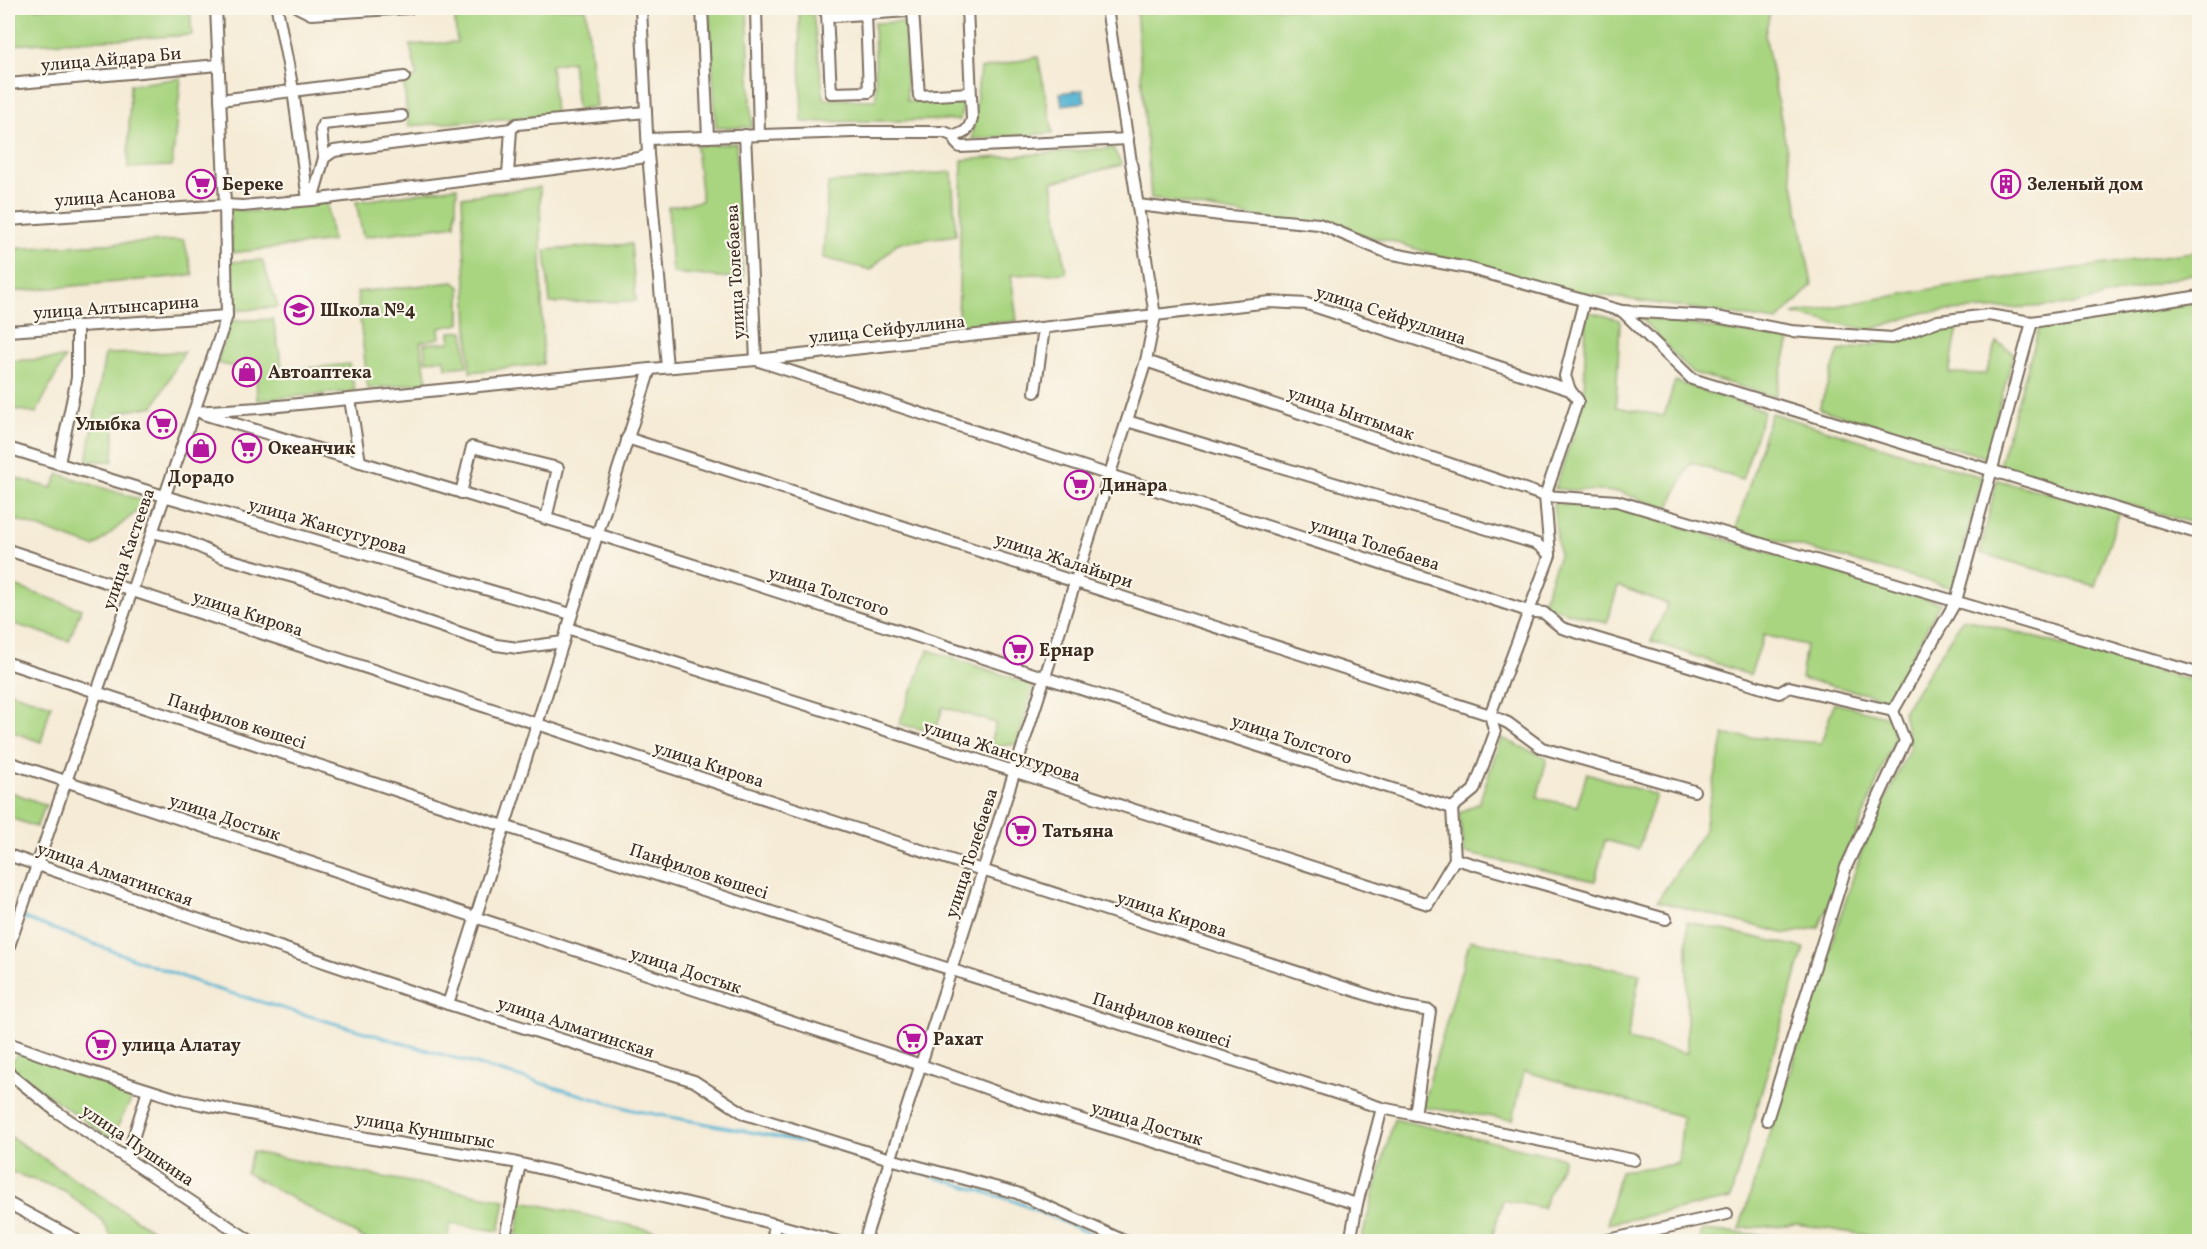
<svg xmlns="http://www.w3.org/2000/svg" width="2207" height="1249" font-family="Vollkorn,serif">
<rect width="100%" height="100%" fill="#fbf7ec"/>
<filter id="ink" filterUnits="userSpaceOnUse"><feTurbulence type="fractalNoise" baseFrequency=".0167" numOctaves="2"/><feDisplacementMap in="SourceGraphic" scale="12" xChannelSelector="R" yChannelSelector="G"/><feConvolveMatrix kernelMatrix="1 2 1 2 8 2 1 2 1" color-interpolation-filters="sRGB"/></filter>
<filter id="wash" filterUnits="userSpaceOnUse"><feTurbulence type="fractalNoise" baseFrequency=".008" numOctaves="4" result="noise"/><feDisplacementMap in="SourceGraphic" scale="24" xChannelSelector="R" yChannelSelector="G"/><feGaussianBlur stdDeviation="1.35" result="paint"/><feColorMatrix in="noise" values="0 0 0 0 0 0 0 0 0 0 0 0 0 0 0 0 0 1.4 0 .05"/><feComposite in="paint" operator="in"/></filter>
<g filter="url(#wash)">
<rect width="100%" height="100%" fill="#f5ebd6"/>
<g fill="#a9d581" stroke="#728050" stroke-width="1.5">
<path d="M 8,8 L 190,9 L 192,35 L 8,45 Z"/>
<path d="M 516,8 L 586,8 L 596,107 L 577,109 L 572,61 L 551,65 L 555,115 L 408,126 L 404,83 L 417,76 L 410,45 L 457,42 L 454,11 Z"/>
<path d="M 709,8 L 747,8 L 752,127 L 716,128 Z"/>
<path d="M 1136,8 L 1771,8 L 1765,34 L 1812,285 L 1777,321 L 1531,285 L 1391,241 L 1151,198 Z"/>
<path d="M 799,12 L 813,14 L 824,99 L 876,100 L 874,23 L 905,22 L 907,101 L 963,103 L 960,120 L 802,122 Z"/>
<path d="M 1038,57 L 1053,133 L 972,139 L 980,69 Z"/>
<path d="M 181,78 L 172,166 L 128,168 L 130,85 Z"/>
<path d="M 736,143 L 743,279 L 672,273 L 668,207 L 702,201 L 696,146 Z"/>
<path d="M 1113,148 L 1122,165 L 1052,182 L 1066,273 L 1011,275 L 1017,321 L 958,326 L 962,160 Z"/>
<path d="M 952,172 L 956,235 L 897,243 L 871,270 L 823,258 L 828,183 Z"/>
<path d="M 457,187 L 455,225 L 363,237 L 356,202 Z"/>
<path d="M 540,187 L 543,364 L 470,372 L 462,197 Z"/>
<path d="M 327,201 L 332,241 L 232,253 L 230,209 L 258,212 Z"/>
<path d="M 184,240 L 193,275 L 8,292 L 8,249 Z"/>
<path d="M 631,244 L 636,301 L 550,303 L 545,250 Z"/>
<path d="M 2199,251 L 2199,272 L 2072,305 L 1926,312 L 1869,330 L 1793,314 L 1948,286 Z"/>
<path d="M 262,260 L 278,307 L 234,311 L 230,262 Z"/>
<path d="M 454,282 L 460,287 L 460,324 L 439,328 L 440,338 L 420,342 L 427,382 L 368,389 L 357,292 Z"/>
<path d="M 2199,302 L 2199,525 L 1999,466 L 2039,328 Z"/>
<path d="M 1586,311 L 1620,320 L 1616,407 L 1664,416 L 1675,381 L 1764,411 L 1742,480 L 1691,462 L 1668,509 L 1620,492 L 1555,489 L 1584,401 Z"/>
<path d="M 1640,317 L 1790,340 L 1775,397 L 1691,372 Z"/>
<path d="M 273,319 L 283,371 L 349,364 L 355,391 L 257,400 L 256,372 L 217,363 L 231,321 Z"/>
<path d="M 1959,323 L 1949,373 L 1986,374 L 1997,342 L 2014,353 L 1985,457 L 1819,409 L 1839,351 L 1898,340 Z"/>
<path d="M 464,331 L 467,366 L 446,368 L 445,359 L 426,361 L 424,344 L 450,342 L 450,332 Z"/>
<path d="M 184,352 L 154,406 L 115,413 L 113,461 L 87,461 L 105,354 Z"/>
<path d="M 65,358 L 36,413 L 8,408 L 8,361 Z"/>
<path d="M 1771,413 L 1982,477 L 1953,588 L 1736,529 Z"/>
<path d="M 59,474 L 148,502 L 94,547 L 8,517 L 8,476 L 52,488 Z"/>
<path d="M 1997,480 L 2120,511 L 2095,586 L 1980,553 Z"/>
<path d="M 1553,503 L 1618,508 L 1940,603 L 1889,699 L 1801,679 L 1806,645 L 1764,635 L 1750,675 L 1651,641 L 1668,604 L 1618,586 L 1607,623 L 1542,605 L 1559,555 Z"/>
<path d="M 8,584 L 81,609 L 69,641 L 8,622 Z"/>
<path d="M 1963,618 L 2199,682 L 2199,1241 L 1910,1242 L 1797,1224 L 1739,1229 L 1861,853 L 1910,747 L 1903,712 Z"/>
<path d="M 928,650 L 1034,685 L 1017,744 L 989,747 L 996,723 L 943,707 L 935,732 L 899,724 Z"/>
<path d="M 8,691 L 51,705 L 41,742 L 8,730 Z"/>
<path d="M 1834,703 L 1889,717 L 1895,737 L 1819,927 L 1787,934 L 1657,901 L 1703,833 L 1724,735 L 1821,743 Z"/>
<path d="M 1501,738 L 1547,758 L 1537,798 L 1577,806 L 1587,773 L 1656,795 L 1638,849 L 1605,840 L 1595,881 L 1464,853 L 1459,813 L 1479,803 Z"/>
<path d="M 8,791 L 46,805 L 36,827 L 8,817 Z"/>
<path d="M 1687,922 L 1804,948 L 1730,1199 L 1607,1224 L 1620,1171 L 1678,1164 L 1683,1117 L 1524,1071 L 1513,1120 L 1422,1107 L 1470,940 L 1640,974 L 1627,1040 L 1687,1053 Z"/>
<path d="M 19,1052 L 123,1086 L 131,1100 L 111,1139 L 8,1067 Z"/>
<path d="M 1394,1119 L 1564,1158 L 1543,1208 L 1503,1200 L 1491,1241 L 1361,1241 Z"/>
<path d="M 8,1135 L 169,1241 L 114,1241 L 101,1219 L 63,1190 L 8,1171 Z"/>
<path d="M 252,1152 L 505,1200 L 499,1231 L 450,1224 L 447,1241 L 369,1241 L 246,1173 Z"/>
<path d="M 523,1201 L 699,1241 L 515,1241 Z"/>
<path d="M 1702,1230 L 1824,1240 L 1700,1241 Z"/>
</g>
<path fill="#54b4d3" stroke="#486f78" stroke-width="1.5" d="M 1083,90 L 1085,102 L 1062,105 L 1060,93 Z"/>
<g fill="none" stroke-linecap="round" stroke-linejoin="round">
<g stroke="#54b4d3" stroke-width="3">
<path d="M 21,917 L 213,988 L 633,1110 L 841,1149"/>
<path d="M 908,1169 L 1014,1201 L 1110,1242"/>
</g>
</g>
</g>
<g filter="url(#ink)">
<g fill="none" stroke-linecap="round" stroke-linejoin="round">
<g stroke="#7c6e5e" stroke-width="14">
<g id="minor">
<path d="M 277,8 L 293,90 L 308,200"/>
<path d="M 299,8 L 311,14 L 409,8"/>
<path d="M 702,8 L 708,137"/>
<path d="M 756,8 L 759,135"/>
<path d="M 821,8 L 827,13 L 835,16 L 952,8"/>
<path d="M 913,10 L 919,96 L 970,93"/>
<path d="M 827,13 L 831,93 L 869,92 L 866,14"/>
<path d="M 8,84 L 218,65"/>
<path d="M 220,100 L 404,77"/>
<path d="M 745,135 L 756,360 L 1528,611 L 1544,613 L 1562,628 L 1779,693 L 1789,687 L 1893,711 L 1956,601 L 2032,322"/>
<path d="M 954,136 C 965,133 969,130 972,119 L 967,8"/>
<path d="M 648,139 L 853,132 L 944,132 L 954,136 L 956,143 L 960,147 L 1128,139"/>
<path d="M 648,154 L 667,367"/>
<path d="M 324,158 L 321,130 L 323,124 L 402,116"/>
<path d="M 508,175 L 511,129 L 517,124 L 646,112"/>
<path d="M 312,200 L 324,158 L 334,151 L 511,129"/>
<path d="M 1138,205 L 1229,216 L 1319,224 L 1388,253 L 1468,268 L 1622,311 L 1692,379 L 2200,534"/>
<path d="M 8,220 L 225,205 L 242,206 L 312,200 L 640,158 L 648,154 L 641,8"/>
<path d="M 1622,311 L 1711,316 L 1791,331 L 1892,338 L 1938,321 L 1988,315 L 2032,322 L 2200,296"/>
<path d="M 8,331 L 227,316"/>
<path d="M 1146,361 L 1545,496 L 1617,501 L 2200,674"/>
<path d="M 1035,392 L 1044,328"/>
<path d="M 350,399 L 360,462"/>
<path d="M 194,412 L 259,408 L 650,369 L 756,360 L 1270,302 L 1307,304 L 1570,390"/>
<path d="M 203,414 L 597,534 L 1452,808"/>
<path d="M 1127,421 L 1537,544 L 1550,555"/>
<path d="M 627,438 L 1490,715 L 1508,723 L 1542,748 L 1694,791"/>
<path d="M 8,448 L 164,496 L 571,614"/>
<path d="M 59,463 L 77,378 L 77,326"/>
<path d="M 461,493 L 472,447 L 558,468 L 546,519"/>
<path d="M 152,532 L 184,540 L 221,557 L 297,578 L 496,645 L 518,648 L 563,642"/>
<path d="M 8,550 C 471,706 937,855 1402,1006 L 1430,1011 L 1415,1115"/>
<path d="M 567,628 L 1428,904 L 1455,859 L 1452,808 L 1474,790 L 1495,733 L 1490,715 L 1550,555 L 1545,496 L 1578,400 L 1570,390 L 1565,376 L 1584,301"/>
<path d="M 8,663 L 504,826 L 1382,1108 L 1634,1160"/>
<path d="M 8,762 L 921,1065 L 1027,1103 L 1357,1204"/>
<path d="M 8,855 L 448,1004 L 694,1081 L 745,1114 L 890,1159 L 1017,1193 L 1127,1242"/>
<path d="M 1455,859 L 1666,919"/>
<path d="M 8,949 L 227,316 L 225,205 L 216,8"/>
<path d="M 448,1004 L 650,369"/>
<path d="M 8,1043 L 70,1065 L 181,1100 L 367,1138 L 513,1162 L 756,1219 L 839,1242"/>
<path d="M 8,1072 L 57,1112 L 252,1242"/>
<path d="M 1767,1120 L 1846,867 L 1905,741 L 1893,711"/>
<path d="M 127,1158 L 148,1090"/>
<path d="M 8,1203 L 75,1239"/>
<path d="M 504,1242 L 520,1164"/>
<path d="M 772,1242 L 775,1224"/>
<path d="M 864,1242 L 1146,361 L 1155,316 L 1107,8"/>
<path d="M 1350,1242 L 1357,1204 L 1382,1108"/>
<path d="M 1599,1242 L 1727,1214"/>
</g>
</g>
<use href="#minor" stroke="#fff" stroke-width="10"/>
</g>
</g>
<defs>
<g id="supermarket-ring" transform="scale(1.5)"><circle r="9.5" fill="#fbf7ec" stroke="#b5179e" stroke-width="1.5"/><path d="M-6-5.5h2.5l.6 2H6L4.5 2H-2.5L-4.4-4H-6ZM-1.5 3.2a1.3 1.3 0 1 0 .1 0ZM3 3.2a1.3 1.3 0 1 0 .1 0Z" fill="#b5179e"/></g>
<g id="building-ring" transform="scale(1.5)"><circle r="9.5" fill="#fbf7ec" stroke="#b5179e" stroke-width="1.5"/><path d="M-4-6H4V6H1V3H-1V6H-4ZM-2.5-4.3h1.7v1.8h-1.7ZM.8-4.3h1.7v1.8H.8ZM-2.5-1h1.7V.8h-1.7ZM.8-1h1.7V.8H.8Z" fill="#b5179e"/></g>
<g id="school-ring" transform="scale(1.5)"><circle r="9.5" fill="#fbf7ec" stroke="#b5179e" stroke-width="1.5"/><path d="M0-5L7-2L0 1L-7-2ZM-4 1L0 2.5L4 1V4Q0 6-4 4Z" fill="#b5179e"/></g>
<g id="shop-ring" transform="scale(1.5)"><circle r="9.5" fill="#fbf7ec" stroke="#b5179e" stroke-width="1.5"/><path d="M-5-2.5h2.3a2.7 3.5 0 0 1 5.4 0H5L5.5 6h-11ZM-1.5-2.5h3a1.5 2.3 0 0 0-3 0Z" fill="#b5179e"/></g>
</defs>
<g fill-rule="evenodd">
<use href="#supermarket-ring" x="201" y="184"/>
<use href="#building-ring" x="2006" y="184"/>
<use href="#school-ring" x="299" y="310"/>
<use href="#shop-ring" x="247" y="372"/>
<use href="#supermarket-ring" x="162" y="424"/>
<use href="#shop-ring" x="201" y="448"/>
<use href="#supermarket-ring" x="247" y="448"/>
<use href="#supermarket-ring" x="1079" y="485"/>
<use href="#supermarket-ring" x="1018" y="650"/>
<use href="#supermarket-ring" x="1021" y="831"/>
<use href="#supermarket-ring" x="912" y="1039"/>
<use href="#supermarket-ring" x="101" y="1045"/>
</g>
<g text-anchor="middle" stroke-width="4.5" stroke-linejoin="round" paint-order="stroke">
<g font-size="18" fill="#3b2a1e" stroke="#fbf7ec">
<text transform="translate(111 59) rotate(-5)" y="6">улица Айдара Би</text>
<text transform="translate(115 196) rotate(-4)" y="6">улица Асанова</text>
<text transform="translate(735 272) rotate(-93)" y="6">улица Толебаева</text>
<text transform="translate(116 307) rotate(-4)" y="6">улица Алтынсарина</text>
<text transform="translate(1391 315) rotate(18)" y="6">улица Сейфуллина</text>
<text transform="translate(887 329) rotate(-6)" y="6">улица Сейфуллина</text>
<text transform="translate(1351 413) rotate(19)" y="6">улица Ынтымак</text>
<text transform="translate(328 526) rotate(16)" y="6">улица Жансугурова</text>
<text transform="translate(1375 544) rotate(18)" y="6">улица Толебаева</text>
<text transform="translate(128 549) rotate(-71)" y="6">улица Кастеева</text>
<text transform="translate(1064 560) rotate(18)" y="6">улица Жалайыри</text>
<text transform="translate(829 591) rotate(18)" y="6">улица Толстого</text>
<text transform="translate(248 613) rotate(18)" y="6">улица Кирова</text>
<text transform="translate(237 721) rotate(18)" y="6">Панфилов көшесі</text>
<text transform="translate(1292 739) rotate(18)" y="6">улица Толстого</text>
<text transform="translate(1002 751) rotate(18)" y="6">улица Жансугурова</text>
<text transform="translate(709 764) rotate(18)" y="6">улица Кирова</text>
<text transform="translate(225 817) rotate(18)" y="6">улица Достык</text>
<text transform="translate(971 853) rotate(-72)" y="6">улица Толебаева</text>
<text transform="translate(699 871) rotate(18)" y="6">Панфилов көшесі</text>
<text transform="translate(115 874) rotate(19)" y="6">улица Алматинская</text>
<text transform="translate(1172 914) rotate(18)" y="6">улица Кирова</text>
<text transform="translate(686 970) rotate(18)" y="6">улица Достык</text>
<text transform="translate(1162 1020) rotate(18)" y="6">Панфилов көшесі</text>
<text transform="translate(576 1027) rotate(18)" y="6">улица Алматинская</text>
<text transform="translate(1147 1123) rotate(17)" y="6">улица Достык</text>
<text transform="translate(425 1130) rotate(10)" y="6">улица Куншыгыс</text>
<text transform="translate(138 1145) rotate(34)" y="6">улица Пушкина</text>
</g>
<g font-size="18" font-weight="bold" fill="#3b2a1e" stroke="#fbf7ec" text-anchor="start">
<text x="222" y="190">Береке</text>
<text x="2027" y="190">Зеленый дом</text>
<text x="320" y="316">Школа №4</text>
<text x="268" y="378">Автоаптека</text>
<text x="141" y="430" text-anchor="end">Улыбка</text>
<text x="268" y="454">Океанчик</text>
<text x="201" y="483" text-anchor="middle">Дорадо</text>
<text x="1100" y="491">Динара</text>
<text x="1039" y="656">Ернар</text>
<text x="1042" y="837">Татьяна</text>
<text x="933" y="1045">Рахат</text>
<text x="122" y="1051">улица Алатау</text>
</g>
</g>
<rect width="2207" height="1249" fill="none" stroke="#fbf7ec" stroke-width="30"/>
</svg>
